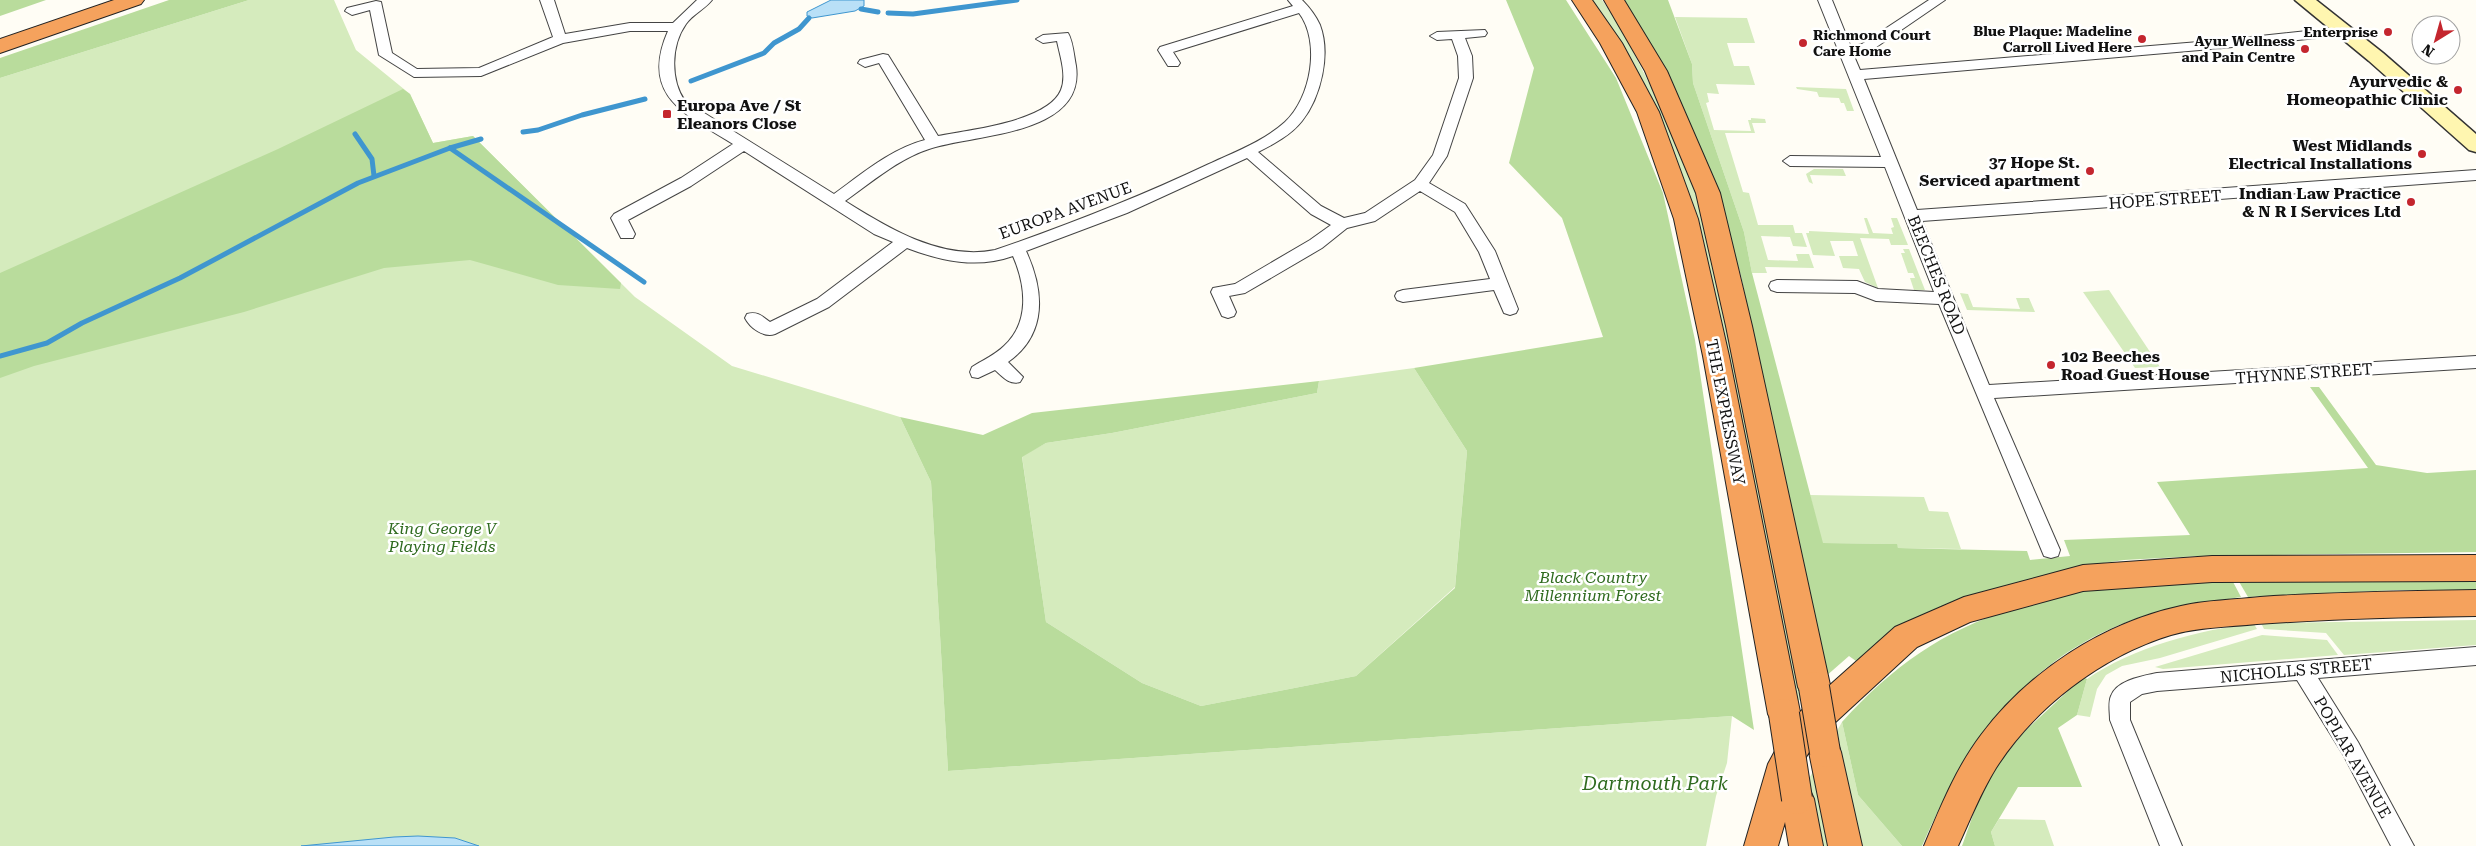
<svg xmlns="http://www.w3.org/2000/svg" width="2476" height="846" font-family="'Roboto Serif',serif">
<rect width="100%" height="100%" fill="#fffdf5"/>
<g fill="#d5ebbd">
<path d="M 249,0 L 334,0 L 356,50 L 410,94 L 433,143 L 473,136 L 635,297 L 732,366 L 900,417 L 931,482 L 948,771 L 1732,716 L 1727,763 L 1716,796 L 1706,846 L 0,846 L 0,78 Z"/>
<path d="M 1588,0 L 1602,0 L 1620,26 L 1652,89 L 1708,220 L 1803,697 L 1793,706 L 1708,273 Z"/>
<path d="M 1675,17 L 1747,18 L 1755,43 L 1727,43 L 1734,66 L 1749,66 L 1755,85 L 1716,84 L 1719,94 L 1707,93 L 1709,102 L 1706,103 L 1714,130 L 1751,131 L 1748,120 L 1751,120 L 1751,118 L 1765,119 L 1766,123 L 1752,123 L 1755,133 L 1725,133 L 1743,192 L 1749,193 L 1758,225 L 1793,225 L 1795,233 L 1802,233 L 1807,247 L 1793,246 L 1790,237 L 1761,236 L 1768,260 L 1798,261 L 1796,254 L 1809,254 L 1814,268 L 1765,267 L 1767,273 L 1752,273 L 1744,232 L 1693,83 L 1692,64 Z"/>
<path d="M 1796,87 L 1846,89 L 1854,111 L 1847,111 L 1844,103 L 1841,103 L 1839,98 L 1819,97 L 1817,92 L 1797,89 Z"/>
<path d="M 1814,169 L 1843,169 L 1846,176 L 1810,175 L 1813,184 L 1809,182 L 1806,174 Z"/>
<path d="M 1864,218 L 1867,218 L 1873,233 L 1893,234 L 1891,228 L 1894,227 L 1891,218 L 1897,218 L 1908,245 L 1891,245 L 1889,239 L 1860,238 L 1878,288 L 1865,282 L 1859,269 L 1843,268 L 1839,256 L 1858,256 L 1853,241 L 1830,241 L 1835,256 L 1813,255 L 1806,233 L 1809,233 L 1809,231 L 1869,234 Z"/>
<path d="M 1903,249 L 1909,249 L 1925,290 L 1914,290 L 1910,278 L 1915,278 L 1913,273 L 1908,273 L 1901,253 L 1905,253 Z"/>
<path d="M 2109,290 L 2160,367 L 2135,368 L 2083,292 Z"/>
<path d="M 1960,293 L 1968,294 L 1973,307 L 2020,309 L 2016,298 L 2029,298 L 2035,312 L 1967,310 Z"/>
<path d="M 1414,368 L 1467,451 L 1455,587 L 1356,676 L 1201,706 L 1142,683 L 1046,622 L 1022,456 L 1046,443 L 1112,433 L 1317,393 L 1319,381 Z"/>
<path d="M 1810,495 L 1924,497 L 1929,511 L 1948,512 L 1961,549 L 1898,548 L 1896,544 L 1822,543 Z"/>
<path d="M 2476,620 L 2476,645 L 2344,655 L 2326,633 L 2264,629 L 2261,623 Z"/>
<path d="M 2254,624 L 2257,629 L 2160,658 L 2122,666 L 2106,675 L 2097,689 L 2090,717 L 2077,715 L 2087,679 C 2132,648 2200,629 2254,624 Z"/>
<path d="M 2262,635 L 2327,640 L 2338,655 L 2163,669 L 2155,667 Z"/>
<path d="M 1842,722 L 1858,795 L 1902,846 L 1859,846 L 1834,736 Z"/>
<path d="M 1816,767 L 1832,846 L 1821,846 L 1808,780 Z"/>
<path d="M 1999,819 L 2045,820 L 2054,846 L 1995,846 L 1991,832 Z"/>
</g>
<g fill="#b9dc9c">
<path d="M 0,0 L 46,0 L 0,16 Z"/>
<path d="M 169,0 L 249,0 L 0,78 L 0,58 Z"/>
<path d="M 1506,0 L 1566,0 L 1616,78 L 1663,193 L 1695,340 L 1754,730 L 1732,716 L 948,771 L 931,482 L 900,417 L 983,435 L 1032,413 L 1319,381 L 1317,393 L 1112,433 L 1046,443 L 1022,457 L 1046,622 L 1142,683 L 1201,706 L 1356,676 L 1455,588 L 1467,451 L 1414,368 L 1603,337 L 1562,218 L 1509,163 L 1534,68 Z"/>
<path d="M 1620,0 L 1668,0 L 1692,64 L 1693,83 L 1744,232 L 1752,273 L 1823,543 L 1897,544 L 1898,548 L 2027,551 L 2030,560 L 2070,556 L 2064,540 L 2190,535 L 2157,482 L 2368,468 L 2310,387 L 2319,387 L 2376,465 L 2427,473 L 2476,470 L 2476,552 L 2200,556 L 2124,560 L 2077,567 L 1985,592 L 1881,642 L 1856,661 L 1849,656 L 1825,677 L 1741,276 L 1714,185 Z"/>
<path d="M 403,89 L 410,94 L 433,143 L 473,136 L 621,283 L 620,289 L 558,285 L 470,260 L 384,268 L 244,312 L 34,366 L 0,378 L 0,273 L 278,149 Z"/>
<path d="M 2232,580 L 2241,597 C 2216,601 2190,604 2166,610 C 2039,641 1971,732 1922,846 L 1902,846 L 1858,795 L 1842,722 C 1894,665 1941,632 2014,608 C 2027,604 2041,598 2054,596 C 2113,584 2172,584 2232,580 Z"/>
<path d="M 2238,580 L 2476,580 L 2476,590 L 2397,590 L 2248,597 Z"/>
<path d="M 2083,677 L 2087,679 L 2077,715 L 2058,728 L 2082,787 L 2018,787 L 1991,832 L 1995,846 L 1962,846 L 1985,781 L 2023,733 Z"/>
</g>
<g fill="#b9e0f7" stroke="#3f96cf">
<path d="M 831,0 L 864,0 L 864,6 L 855,11 L 812,18 L 807,16 L 807,12 Z"/>
<path d="M 418,836 L 455,838 L 479,846 L 301,846 L 394,837 Z"/>
</g>
<g fill="none" stroke-linecap="round" stroke-linejoin="round">
<g stroke="#3f96cf" stroke-width="5">
<path d="M 861,9 L 878,12"/>
<path d="M 888,13 L 913,14 L 1017,0"/>
<path d="M 691,81 L 764,53 L 774,43 L 799,29 L 809,18"/>
<path d="M 523,132 L 538,130 L 582,115 L 645,99"/>
<path d="M 355,134 L 372,159 L 374,176"/>
<path d="M 450,148 L 644,282"/>
<path d="M 0,356 L 47,343 L 82,323 L 180,278 L 358,183 L 450,148 L 481,139"/>
</g>
<g stroke="#444" stroke-width="2">
<g id="street">
<path d="M 540,0 L 554,0 L 565,34 L 630,23 L 673,23 L 697,0 L 712,0 C 705,9 693,14 686,24 C 671,45 670,80 685,101 L 834,194 C 863,173 891,149 925,140 L 879,63 L 865,67 L 858,63 L 860,60 L 883,54 L 888,55 L 938,136 C 968,130 1048,122 1061,90 C 1067,75 1060,56 1057,41 L 1043,43 L 1036,39 L 1043,35 L 1068,33 C 1073,41 1074,56 1076,66 C 1086,136 973,134 929,149 C 898,159 872,182 845,201 C 888,228 942,261 995,250 C 1068,225 1139,197 1209,164 C 1235,152 1264,141 1285,122 C 1311,98 1321,42 1299,13 L 1173,52 L 1180,63 L 1178,66 L 1168,66 L 1158,50 L 1160,47 L 1293,6 L 1288,0 L 1302,0 C 1309,7 1316,16 1320,25 C 1331,54 1321,97 1302,121 C 1291,135 1274,144 1258,152 L 1321,206 L 1344,218 L 1365,213 L 1415,180 L 1433,155 L 1459,78 L 1458,56 L 1452,39 L 1437,40 L 1430,36 L 1437,32 L 1485,30 L 1487,33 L 1485,36 L 1465,38 L 1472,56 L 1473,78 L 1447,156 L 1429,183 L 1465,204 L 1495,251 L 1518,309 L 1516,313 L 1510,315 L 1504,313 L 1494,290 L 1403,302 L 1397,300 L 1395,296 L 1397,292 L 1403,290 L 1490,279 L 1479,252 L 1455,212 L 1420,191 L 1375,221 L 1347,228 L 1322,248 L 1245,293 L 1229,296 L 1236,312 L 1234,316 L 1228,318 L 1222,316 L 1211,292 L 1213,288 L 1235,284 L 1310,240 L 1331,225 L 1311,214 L 1247,158 L 1127,213 L 1026,251 C 1044,290 1048,334 1008,362 L 1023,377 L 1020,382 C 1009,385 1003,377 995,370 L 978,378 L 972,377 L 970,372 L 972,367 C 983,360 995,355 1004,346 C 1030,322 1026,286 1013,256 C 977,269 941,261 907,248 L 829,307 L 775,334 C 764,338 750,328 745,318 L 747,314 C 757,311 762,316 770,322 L 817,299 L 893,242 L 874,234 L 744,151 L 691,186 L 628,220 L 635,234 L 633,238 L 621,238 L 611,218 L 614,214 L 681,178 L 733,144 C 687,115 639,97 668,31 L 630,31 L 563,43 L 481,76 L 414,77 L 379,55 L 370,10 L 352,15 L 345,11 L 347,8 L 376,1 L 381,2 L 392,53 L 417,69 L 479,68 L 553,37 Z"/>
<path d="M 1818,0 L 1832,0 L 1851,47 L 1862,44 L 1929,0 L 1945,0 L 1872,50 L 1854,56 L 1860,70 L 2223,40 L 2345,27 L 2352,31 L 2345,35 L 2223,48 L 1864,79 L 1917,210 L 2476,170 L 2476,180 L 1922,221 L 1989,385 L 2476,356 L 2476,368 L 1994,398 L 2060,550 L 2058,556 L 2051,558 L 2044,556 L 1939,304 L 1876,301 L 1855,293 L 1777,292 L 1771,290 L 1769,286 L 1771,282 L 1777,280 L 1857,281 L 1878,289 L 1934,292 L 1885,167 L 1790,166 L 1783,161 L 1790,156 L 1881,157 Z"/>
<path d="M 2476,647 L 2476,665 L 2318,678 L 2358,742 L 2414,846 L 2391,846 L 2344,756 L 2297,680 L 2157,691 L 2142,694 L 2130,702 L 2130,720 L 2182,846 L 2160,846 L 2110,720 C 2110,712 2108,703 2111,696 C 2117,680 2143,676 2157,673 Z"/>
</g>
</g>
<g stroke="#333" stroke-width="3">
<path id="secondary" d="M 2295,0 L 2316,0 L 2383,53 L 2476,134 L 2476,152 L 2469,150 L 2369,61 Z"/>
</g>
<g stroke="#222" stroke-width="2">
<g id="highway">
<path d="M 114,0 L 144,0 L 141,4 L 0,53 L 0,39 Z"/>
<path d="M 1572,0 L 1592,0 L 1622,43 L 1659,112 L 1698,219 L 1729,356 L 1800,712 L 1812,701 L 1803,697 L 1798,687 L 1726,326 L 1696,193 L 1645,71 L 1604,0 L 1624,0 L 1667,71 L 1720,193 L 1752,326 L 1830,685 L 1895,627 L 1964,597 L 2083,565 L 2212,556 L 2476,555 L 2476,581 L 2212,582 L 2083,591 L 1970,622 L 1917,647 L 1816,740 L 1825,737 L 1837,741 L 1841,752 L 1862,846 L 1828,846 L 1809,752 L 1799,769 L 1795,784 L 1809,788 L 1814,799 L 1823,846 L 1789,846 L 1785,822 L 1778,846 L 1744,846 L 1768,764 L 1788,727 L 1784,729 L 1773,724 L 1768,714 L 1703,356 L 1674,219 L 1637,112 L 1600,43 Z"/>
<path d="M 2476,590 L 2476,616 C 2403,617 2330,619 2257,624 C 2228,627 2199,627 2171,635 C 2102,656 2035,707 1996,768 C 1981,792 1970,820 1958,846 L 1924,846 C 1940,808 1956,768 1981,735 C 2029,671 2103,623 2181,606 C 2207,600 2234,600 2260,597 C 2332,592 2404,591 2476,590 Z"/>
</g>
</g>
<use href="#street" fill="#fff" fill-rule="evenodd"/>
<use href="#secondary" fill="#fff6b0" fill-rule="evenodd"/>
<use href="#highway" fill="#f5a25d" fill-rule="evenodd"/>
<g stroke="#222" stroke-width="32" stroke-linecap="butt">
<g id="highway-bridge">
<path d="M 1814,687 L 1825,752"/>
<path d="M 1784,714 L 1797,799"/>
</g>
</g>
<use href="#highway-bridge" stroke="#f5a25d" stroke-width="30"/>
</g>
<g fill="#c4262e" stroke="#fff" stroke-width="2">
<circle cx="2388" cy="32" r="5"/>
<circle cx="2142" cy="39" r="5"/>
<circle cx="1803" cy="43" r="5"/>
<circle cx="2305" cy="49" r="5"/>
<circle cx="2458" cy="90" r="5"/>
<rect x="662" y="109" width="10" height="10" rx="2.5"/>
<circle cx="2422" cy="154" r="5"/>
<circle cx="2090" cy="171" r="5"/>
<circle cx="2411" cy="202" r="5"/>
<circle cx="2051" cy="365" r="5"/>
</g>
<g text-anchor="middle" stroke-width="5" stroke-linejoin="round" paint-order="stroke">
<g font-size="14" font-weight="bold" fill="#111" stroke="#fff" text-anchor="end">
<text x="2132" y="36">Blue Plaque: Madeline<tspan x="2132" dy="16">Carroll Lived Here</tspan></text>
<text x="2378" y="37">Enterprise</text>
<text x="1813" y="40" text-anchor="start">Richmond Court<tspan x="1813" dy="16">Care Home</tspan></text>
<text x="2295" y="46">Ayur Wellness<tspan x="2295" dy="16">and Pain Centre</tspan></text>
</g>
<g font-size="16" font-weight="bold" fill="#111" stroke="#fff" text-anchor="end">
<text x="2448" y="87">Ayurvedic &amp;<tspan x="2448" dy="18">Homeopathic Clinic</tspan></text>
<text x="677" y="111" text-anchor="start">Europa Ave / St<tspan x="677" dy="18">Eleanors Close</tspan></text>
<text x="2412" y="151">West Midlands<tspan x="2412" dy="18">Electrical Installations</tspan></text>
<text x="2080" y="168">37 Hope St.<tspan x="2080" dy="18">Serviced apartment</tspan></text>
<text x="2401" y="199">Indian Law Practice<tspan x="2401" dy="18">&amp; N R I Services Ltd</tspan></text>
<text x="2061" y="362" text-anchor="start">102 Beeches<tspan x="2061" dy="18">Road Guest House</tspan></text>
</g>
<g font-size="16" fill="#111" stroke="#fff">
<text transform="translate(2165 199) rotate(-4)" y="6">HOPE STREET</text>
<text transform="translate(1065 210) rotate(-20)" y="6">EUROPA AVENUE</text>
<text transform="translate(1937 275) rotate(68)" y="6">BEECHES ROAD</text>
<text transform="translate(2304 373) rotate(-4)" y="6">THYNNE STREET</text>
<text transform="translate(1726 412) rotate(79)" y="6">THE EXPRESSWAY</text>
<text transform="translate(2296 670) rotate(-5)" y="6">NICHOLLS STREET</text>
<text transform="translate(2353 757) rotate(60)" y="6">POPLAR AVENUE</text>
</g>
<g font-size="16" font-style="italic" fill="#2f6b1f" stroke="#fff">
<text x="442" y="534">King George V<tspan x="442" dy="18">Playing Fields</tspan></text>
<text x="1593" y="583">Black Country<tspan x="1593" dy="18">Millennium Forest</tspan></text>
</g>
<g font-size="19" font-style="italic" fill="#2f6b1f" stroke="#fff">
<text x="1655" y="790">Dartmouth Park</text>
</g>
</g>
<g transform="translate(2436 40) rotate(217)"><circle r="24" fill="#ffffff" stroke="#a0a0a0"/>
<path d="M0-4L9 19L0 12L-9 19Z" fill="#c4262e"/>
<text y="-8" font-size="14" font-weight="bold" text-anchor="middle" fill="#111111">N</text>
</g>
</svg>
